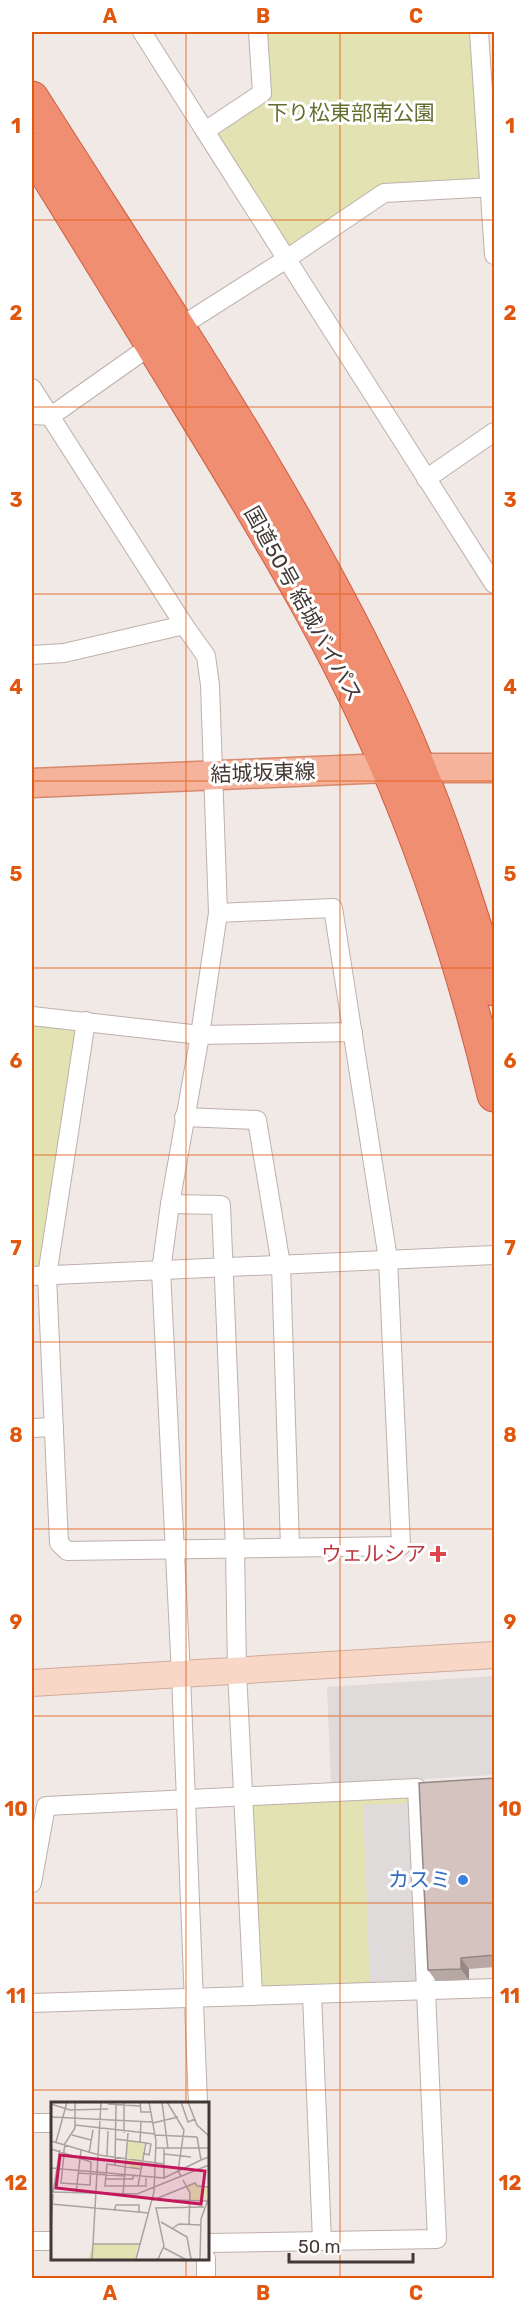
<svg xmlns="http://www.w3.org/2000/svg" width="526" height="2310" font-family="Rubik,'Noto Sans JP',sans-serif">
<rect width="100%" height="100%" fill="#f1e9e6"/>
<g fill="#e2e2b2">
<path d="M 266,32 L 473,32 L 482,179 L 381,189 L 287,252 L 213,133 L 270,96 Z"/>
<path d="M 32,1025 L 75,1030 L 38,1269 L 32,1269 Z"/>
<path d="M 414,1791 L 422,1986 L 258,1991 L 249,1801 Z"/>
</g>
<g fill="#dfdbda">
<path d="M 494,1676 L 494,1775 L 331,1784 L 327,1687 Z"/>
<path d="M 411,1803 L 422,1986 L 370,1987 L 363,1805 Z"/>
</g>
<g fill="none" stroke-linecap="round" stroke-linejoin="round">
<g stroke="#bfb0ac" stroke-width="20">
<g id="street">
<path d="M 142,32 L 205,131"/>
<path d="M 258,32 L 262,93 L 205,131 L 494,584"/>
<path d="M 479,32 L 494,255"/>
<path d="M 178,328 L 285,260 L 384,193 L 494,187"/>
<path d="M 32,388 L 184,625 L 64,653 L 32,655"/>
<path d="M 32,415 L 51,416 L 153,344"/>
<path d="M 426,479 L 494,432"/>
<path d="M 184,625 L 206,656 L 210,685 L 218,913 L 200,1035 L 170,1204 L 161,1271 L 181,1675 L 198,2103"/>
<path d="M 32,1016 L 200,1035 L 353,1032"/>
<path d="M 86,1021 L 47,1276 L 59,1543 L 67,1551 L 401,1546 L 388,1259 L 333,908 L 218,913"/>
<path d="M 184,1117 L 257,1120 L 281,1265 L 290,1547"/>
<path d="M 170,1204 L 221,1205 L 235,1548 L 237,1671 L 253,1996"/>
<path d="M 32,1276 L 494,1255"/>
<path d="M 32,1428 L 54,1427"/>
<path d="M 32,1883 L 46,1806 L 417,1788 L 437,2239 L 207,2243"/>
<path d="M 312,1994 L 322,2241"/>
<path d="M 32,2003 L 494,1988"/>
<path d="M 32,2123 L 52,2123"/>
<path d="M 32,2241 L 52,2241"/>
<path d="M 206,2258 L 206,2278"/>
</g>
</g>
<g stroke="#d0ab9c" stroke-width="28">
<path id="secondary" d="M 32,1683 L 494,1655"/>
</g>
<g stroke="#d8886d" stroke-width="31">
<path id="primary" d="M 32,783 L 387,768 L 494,768"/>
</g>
<g stroke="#ce5d42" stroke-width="35">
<g id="highway">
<path d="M 32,98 C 157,296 294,495 393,708 C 435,799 465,893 494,989"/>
<path d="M 32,150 C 93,249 155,349 216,449 C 271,540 326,631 370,728 C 424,845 464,969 494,1095"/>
</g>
</g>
<use href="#street" stroke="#fff" stroke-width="18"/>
<use href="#secondary" stroke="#f9d7c7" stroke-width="26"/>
<use href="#primary" stroke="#f5b39b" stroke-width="28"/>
<use href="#highway" stroke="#f08e71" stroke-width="33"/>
</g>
<path fill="#b7a8a4" d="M 495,1778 L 495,1967 L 469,1969 L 469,1980 L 436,1981 L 428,1970 Z"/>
<path fill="#958886" d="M 461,1958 L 469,1969 L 469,1980 L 461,1969 Z"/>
<path fill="#d5c3bf" stroke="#958886" stroke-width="1.5" d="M 495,1778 L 495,1955 L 461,1958 L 461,1969 L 428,1970 L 419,1783 Z"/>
<path fill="none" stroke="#e0570e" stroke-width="1.5" stroke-opacity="0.55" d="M 186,32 L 186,2103M 340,32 L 340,2278M 32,220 L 494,220M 32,407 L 494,407M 32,594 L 494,594M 32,781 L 494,781M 32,968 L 494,968M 32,1155 L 494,1155M 32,1342 L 494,1342M 32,1529 L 494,1529M 32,1716 L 494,1716M 32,1903 L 494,1903M 32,2090 L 494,2090M 186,2258 L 186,2278"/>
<path fill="#e0444e" stroke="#fff" stroke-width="2" d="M435 1545h6v6h6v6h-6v6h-6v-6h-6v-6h6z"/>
<circle fill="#3f7fe0" stroke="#fff" stroke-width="2" cx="463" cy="1880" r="6"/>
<g text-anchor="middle" stroke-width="6" stroke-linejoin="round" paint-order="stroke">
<g font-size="21" fill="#646f2f" stroke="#fff">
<text x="351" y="120">下り松東部南公園</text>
</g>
<g font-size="21" fill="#433836" stroke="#fff">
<text transform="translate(303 604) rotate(61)" y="7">国道50号 結城バイパス</text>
<text transform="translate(263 773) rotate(-2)" y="7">結城坂東線</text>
</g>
<g font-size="21" fill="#be3a42" stroke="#fff" text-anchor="end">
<text x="426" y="1561">ウェルシア</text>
</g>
<g font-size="21" fill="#366cbe" stroke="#fff" text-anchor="end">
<text x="451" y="1887">カスミ</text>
</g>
</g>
<g transform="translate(51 2102)">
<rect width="158" height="158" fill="#f1e9e6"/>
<path d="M 77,39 L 94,42 L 89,67 L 74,63 ZM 144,81 L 157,85 L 155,98 L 139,98 L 136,85 ZM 42,142 L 87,142 L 84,157 L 37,157 Z" fill="#e2e2b2"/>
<path fill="none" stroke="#aba2a0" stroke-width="1.5" d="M 89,0 L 90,10 L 99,10M 111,0 L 117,47M 116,0 L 133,28 L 127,69 L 130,74M 130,0 L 137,20 L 144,17M 137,0 L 146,23 L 158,34M 73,1 L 73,31M 0,2 L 19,8 L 57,7M 57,2 L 89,4M 0,15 L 101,20M 102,21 L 127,15M 24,23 L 104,32M 21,33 L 40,38M 104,33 L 146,35M 146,35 L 150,58 L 158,55M 64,37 L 95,41 L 87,84M 0,39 L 48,53 L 113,62M 5,40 L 16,0M 89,40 L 90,20M 13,43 L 24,26 L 24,0M 105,46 L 158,46M 0,47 L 13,51 L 40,60 L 39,83 L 10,81 L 13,52 L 13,48 L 14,43M 113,47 L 113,76 L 150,58M 38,51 L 42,28M 92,51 L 98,53 L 100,42 L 95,41M 113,52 L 140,55M 56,54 L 57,29M 64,63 L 65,2M 0,66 L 113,76M 89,67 L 56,62 L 54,84 L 95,84 L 95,76M 27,71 L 74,74M 55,77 L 82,77 L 82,73M 132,78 L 139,91 L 138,123M 0,90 L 86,92 L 158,63M 2,90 L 9,48M 25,91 L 30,48M 72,93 L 77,31M 102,98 L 144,81 L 146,84 L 158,85M 124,98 L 156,99M 0,102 L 98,111M 63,109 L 65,103 L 88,103 L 88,111M 110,120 L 136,135 L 140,157M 122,126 L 128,122 L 150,123M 0,127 L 2,92M 42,142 L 50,0M 113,146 L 134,157M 41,157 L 42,142 L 89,142M 85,157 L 103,90 L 105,39 L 98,0M 107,157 L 113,144 L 105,106 L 153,105M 149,157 L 150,117 L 158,95"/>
<path fill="#c2185b" fill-opacity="0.15" stroke="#c2185b" stroke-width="3" d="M 9,53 L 154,69 L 150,102 L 5,86 Z"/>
<rect width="158" height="158" fill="none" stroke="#433836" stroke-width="3"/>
</g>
<rect width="526" height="2310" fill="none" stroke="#ffffff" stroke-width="66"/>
<path d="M289 2253v9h124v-9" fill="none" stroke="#433836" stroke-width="3"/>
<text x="298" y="2253" font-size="18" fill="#433836" stroke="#ffffff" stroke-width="4.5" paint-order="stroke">50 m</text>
<rect x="33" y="33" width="460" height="2244" fill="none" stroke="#e0570e" stroke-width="2"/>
<g font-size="20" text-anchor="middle" font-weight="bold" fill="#e0570e">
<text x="110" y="23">A</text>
<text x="263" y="23">B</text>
<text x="416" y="23">C</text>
<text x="16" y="133">1</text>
<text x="510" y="133">1</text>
<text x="16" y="320">2</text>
<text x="510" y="320">2</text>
<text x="16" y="507">3</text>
<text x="510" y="507">3</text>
<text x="16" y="694">4</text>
<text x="510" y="694">4</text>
<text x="16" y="881">5</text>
<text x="510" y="881">5</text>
<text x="16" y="1068">6</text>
<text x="510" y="1068">6</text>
<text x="16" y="1255">7</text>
<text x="510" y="1255">7</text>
<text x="16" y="1442">8</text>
<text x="510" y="1442">8</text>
<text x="16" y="1629">9</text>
<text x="510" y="1629">9</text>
<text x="16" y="1816">10</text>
<text x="510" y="1816">10</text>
<text x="16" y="2003">11</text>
<text x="510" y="2003">11</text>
<text x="16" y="2190">12</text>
<text x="510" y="2190">12</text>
<text x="110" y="2300">A</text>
<text x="263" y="2300">B</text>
<text x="416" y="2300">C</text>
</g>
</svg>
